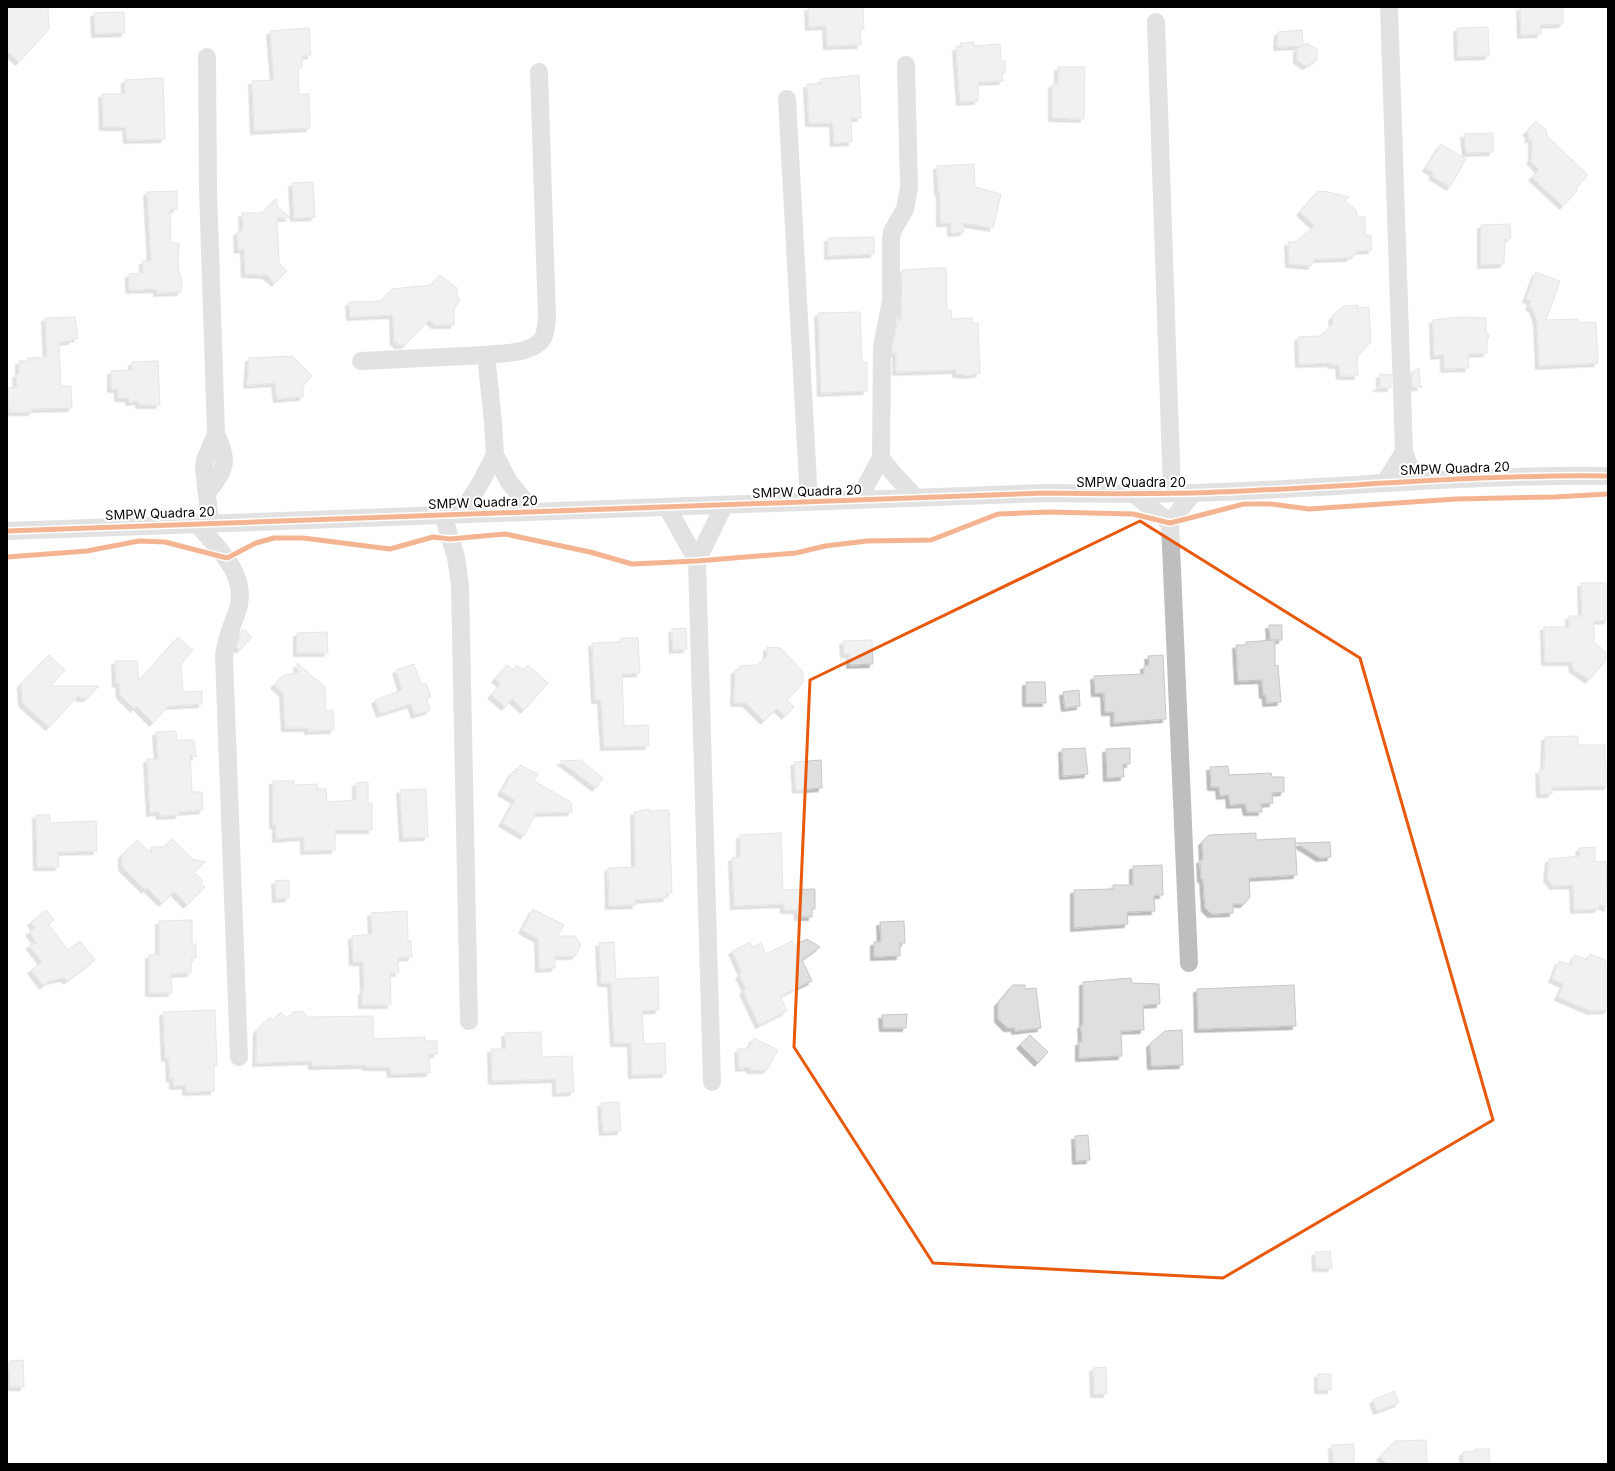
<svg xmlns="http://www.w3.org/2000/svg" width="1615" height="1471" font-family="Inter,sans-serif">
<defs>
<filter id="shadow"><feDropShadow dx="-3.5" dy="3.5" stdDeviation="0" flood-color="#0004"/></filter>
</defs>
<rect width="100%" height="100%" fill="#fff"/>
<g fill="#dfdfdf" stroke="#c7c7c7" filter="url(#shadow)">
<path d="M 7,7 L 48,7 L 49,29 L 19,62 L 7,51 Z"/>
<path d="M 808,7 L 863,7 L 864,29 L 860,29 L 861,45 L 827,46 L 826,26 L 809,27 Z"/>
<path d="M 1520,7 L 1563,7 L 1563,24 L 1540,25 L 1541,34 L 1521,35 Z"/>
<path d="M 124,12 L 125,33 L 95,34 L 94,13 Z"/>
<path d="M 1486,27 L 1488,28 L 1489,56 L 1458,57 L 1457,28 Z"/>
<path d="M 309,28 L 311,55 L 302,56 L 302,67 L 298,68 L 299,94 L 309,94 L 310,128 L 254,131 L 252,81 L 274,80 L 270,31 Z"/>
<path d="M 1302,30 L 1303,45 L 1307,43 L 1317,49 L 1317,60 L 1306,66 L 1297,60 L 1297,49 L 1303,46 L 1278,47 L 1277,45 L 1278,32 Z"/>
<path d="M 974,42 L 974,46 L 1000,44 L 1001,61 L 1005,61 L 1005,73 L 1002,73 L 1003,81 L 978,82 L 978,101 L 960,102 L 956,47 L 961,47 L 960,43 Z"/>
<path d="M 1058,67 L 1085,67 L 1084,119 L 1052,118 L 1052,84 L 1058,84 Z"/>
<path d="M 859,75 L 861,118 L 851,118 L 852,142 L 834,143 L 833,123 L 809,123 L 807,84 L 821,84 L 821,79 Z"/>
<path d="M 163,78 L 165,139 L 127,140 L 126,127 L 103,127 L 102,94 L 125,94 L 125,80 Z"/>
<path d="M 1536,121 L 1546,130 L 1547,136 L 1588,175 L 1576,188 L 1578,190 L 1563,206 L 1532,177 L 1539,170 L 1530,160 L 1532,158 L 1532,139 L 1528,139 L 1529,134 L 1526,132 Z"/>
<path d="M 1493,133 L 1493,152 L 1466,153 L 1464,134 Z"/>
<path d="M 1441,144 L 1466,159 L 1450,187 L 1432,176 L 1434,173 L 1426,168 Z"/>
<path d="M 974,164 L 975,187 L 1001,194 L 993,228 L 963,223 L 964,232 L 951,233 L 951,223 L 940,223 L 940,193 L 938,191 L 937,166 Z"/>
<path d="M 313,182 L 315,217 L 294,218 L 292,183 Z"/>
<path d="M 177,191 L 177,209 L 170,209 L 171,243 L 179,243 L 178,268 L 182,281 L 181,292 L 157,293 L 157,289 L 129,290 L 129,274 L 143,273 L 143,261 L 151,261 L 147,192 Z"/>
<path d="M 1324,191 L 1349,197 L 1345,201 L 1356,210 L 1357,217 L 1365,217 L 1365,235 L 1371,235 L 1372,250 L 1357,251 L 1355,255 L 1352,255 L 1350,258 L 1315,259 L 1311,266 L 1289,264 L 1288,242 L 1295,242 L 1315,226 L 1300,212 L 1317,192 Z"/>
<path d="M 276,198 L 277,206 L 290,218 L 277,218 L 279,263 L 287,271 L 275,283 L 266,275 L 245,274 L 244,249 L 238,250 L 237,232 L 243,231 L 242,213 L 262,213 Z"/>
<path d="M 1510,224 L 1511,238 L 1505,239 L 1504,264 L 1481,265 L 1481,225 Z"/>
<path d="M 874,237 L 874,254 L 828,256 L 828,238 Z"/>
<path d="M 934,268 L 946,268 L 947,310 L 951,310 L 952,319 L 972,318 L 972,323 L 978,323 L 980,373 L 969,375 L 956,374 L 956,370 L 896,372 L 896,353 L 892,353 L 892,348 L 898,320 L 901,320 L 902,270 Z"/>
<path d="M 1536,272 L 1560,281 L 1546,320 L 1578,319 L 1578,323 L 1596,322 L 1598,363 L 1539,366 L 1537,321 L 1533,309 L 1529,307 L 1531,301 L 1526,299 Z"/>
<path d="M 440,275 L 457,288 L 457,296 L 460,299 L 454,310 L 454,325 L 435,325 L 429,320 L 405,345 L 397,345 L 397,342 L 394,342 L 393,315 L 350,317 L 349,302 L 381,301 L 392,289 L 431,285 Z"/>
<path d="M 1358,305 L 1358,308 L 1369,307 L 1371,342 L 1357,356 L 1358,376 L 1340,376 L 1339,365 L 1331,365 L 1331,363 L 1299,364 L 1298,337 L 1320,336 L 1333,324 L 1332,317 L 1343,306 Z"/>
<path d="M 860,312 L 862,362 L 867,363 L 867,391 L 821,393 L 818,313 Z"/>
<path d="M 75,317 L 78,338 L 72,339 L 72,341 L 59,342 L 61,386 L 71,386 L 72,408 L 32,409 L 32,412 L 9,412 L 8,388 L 17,387 L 16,374 L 19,374 L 19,361 L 28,361 L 27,358 L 47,357 L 45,318 Z"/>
<path d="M 1460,317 L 1486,318 L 1486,330 L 1489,336 L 1487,341 L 1487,353 L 1468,354 L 1469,368 L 1444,369 L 1444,355 L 1434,356 L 1433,320 Z"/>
<path d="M 292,356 L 312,376 L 303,386 L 303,397 L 277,399 L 275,383 L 247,385 L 249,358 Z"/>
<path d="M 158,361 L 160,405 L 139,405 L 139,401 L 129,402 L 129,398 L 118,398 L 118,389 L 111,389 L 111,371 L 132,370 L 132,362 Z"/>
<path d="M 1419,368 L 1420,385 L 1422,387 L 1412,387 L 1412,372 Z"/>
<path d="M 1380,374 L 1391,375 L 1391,388 L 1376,388 L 1380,386 Z"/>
<path d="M 1581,583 L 1608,583 L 1608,620 L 1594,621 L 1594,642 L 1608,654 L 1608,658 L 1589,680 L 1573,669 L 1572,662 L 1545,662 L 1544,627 L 1569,627 L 1569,616 L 1582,616 Z"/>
<path d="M 1269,625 L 1282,625 L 1282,640 L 1270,640 Z"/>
<path d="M 686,628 L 687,649 L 673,650 L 672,629 Z"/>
<path d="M 242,630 L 245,630 L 252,637 L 240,650 L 236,647 Z"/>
<path d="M 327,632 L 328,653 L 297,653 L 297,633 Z"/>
<path d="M 178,637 L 193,650 L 181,664 L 183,692 L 202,691 L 202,704 L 168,706 L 153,723 L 136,706 L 134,709 L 120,695 L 119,683 L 116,684 L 115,661 L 137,661 L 139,681 Z"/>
<path d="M 621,638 L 638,638 L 640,673 L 622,674 L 624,726 L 648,725 L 649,746 L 604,747 L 601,700 L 595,700 L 592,643 L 621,642 Z"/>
<path d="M 872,640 L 873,664 L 850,665 L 850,654 L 844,654 L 843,641 Z"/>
<path d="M 1275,640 L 1275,666 L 1278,665 L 1281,702 L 1266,703 L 1266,695 L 1263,695 L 1262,680 L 1238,681 L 1236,645 L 1246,645 L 1246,642 Z"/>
<path d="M 767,647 L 781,648 L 803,672 L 803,683 L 787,700 L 794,707 L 785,716 L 777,708 L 764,721 L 746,703 L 734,703 L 735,670 L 739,670 L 739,666 L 758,665 L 767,656 Z"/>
<path d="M 49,655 L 65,670 L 50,686 L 99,686 L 87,698 L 80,698 L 78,696 L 49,727 L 22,703 L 21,684 Z"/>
<path d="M 1163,655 L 1166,719 L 1114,723 L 1114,712 L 1105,712 L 1104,693 L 1095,693 L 1094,676 L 1144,674 L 1144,666 L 1149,665 L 1148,656 Z"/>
<path d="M 297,663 L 325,687 L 326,711 L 333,710 L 334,730 L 308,731 L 308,728 L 285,728 L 283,693 L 274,685 L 284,675 L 298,673 Z"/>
<path d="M 414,664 L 421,684 L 426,683 L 431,697 L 426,698 L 430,710 L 415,715 L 411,704 L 380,714 L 375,700 L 402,690 L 396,670 Z"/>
<path d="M 507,665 L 513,670 L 517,665 L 523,670 L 528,665 L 548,683 L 524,710 L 512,699 L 505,707 L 491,695 L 501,684 L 495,679 Z"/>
<path d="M 1026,682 L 1045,682 L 1046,703 L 1026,703 Z"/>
<path d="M 1079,690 L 1080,706 L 1065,708 L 1063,692 Z"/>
<path d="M 176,731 L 177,740 L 194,740 L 196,757 L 190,755 L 192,792 L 202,792 L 203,810 L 179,812 L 179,815 L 160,816 L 159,812 L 150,813 L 147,759 L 158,759 L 156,732 Z"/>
<path d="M 1578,736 L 1578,745 L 1605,745 L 1605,762 L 1608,762 L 1608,786 L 1552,787 L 1552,794 L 1540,794 L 1539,770 L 1544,770 L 1545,737 Z"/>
<path d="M 1085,748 L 1088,774 L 1063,776 L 1062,749 Z"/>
<path d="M 1130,748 L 1130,764 L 1123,764 L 1124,777 L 1107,778 L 1106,749 Z"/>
<path d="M 581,760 L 603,778 L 596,788 L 560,761 Z"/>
<path d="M 821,760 L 822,788 L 796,790 L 794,762 Z"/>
<path d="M 520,765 L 538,774 L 534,781 L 571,802 L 572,812 L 536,813 L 524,836 L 502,823 L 515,800 L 501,792 L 513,771 L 516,773 Z"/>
<path d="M 1228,766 L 1229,775 L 1271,773 L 1272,777 L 1284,777 L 1284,792 L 1272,793 L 1273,803 L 1261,804 L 1262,812 L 1247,812 L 1245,804 L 1230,805 L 1229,795 L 1220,796 L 1219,787 L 1211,787 L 1210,767 Z"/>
<path d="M 273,781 L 294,781 L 294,785 L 317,784 L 317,789 L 326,789 L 327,802 L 356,800 L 356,783 L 368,782 L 368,803 L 372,803 L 372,830 L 335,830 L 335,850 L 304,851 L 304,837 L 276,839 L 276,825 L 273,825 Z"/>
<path d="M 426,789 L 428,837 L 403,838 L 400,790 Z"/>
<path d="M 649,809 L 649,811 L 669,810 L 672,893 L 666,893 L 667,898 L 635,900 L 636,905 L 609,906 L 608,868 L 635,867 L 634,812 Z"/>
<path d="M 36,815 L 50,815 L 50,823 L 96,821 L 97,851 L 58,852 L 59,867 L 37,867 Z"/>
<path d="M 781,833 L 783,890 L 815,889 L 815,909 L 812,909 L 812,917 L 798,917 L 797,910 L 784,910 L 784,904 L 734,906 L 732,858 L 740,857 L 740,835 Z"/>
<path d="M 1256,833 L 1256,840 L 1295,838 L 1297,875 L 1249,878 L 1250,897 L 1244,904 L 1233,904 L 1233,913 L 1211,914 L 1205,908 L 1203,879 L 1201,879 L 1200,860 L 1203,860 L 1202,842 L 1209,835 Z"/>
<path d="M 172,839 L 192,859 L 205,862 L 194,872 L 203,881 L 201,883 L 205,887 L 187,905 L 174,892 L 162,903 L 147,888 L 145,890 L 122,867 L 122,855 L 137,840 L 152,854 L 151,847 L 163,847 Z"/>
<path d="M 1330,842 L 1331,857 L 1320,858 L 1296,843 Z"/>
<path d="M 1595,847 L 1595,862 L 1606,861 L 1608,908 L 1600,905 L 1598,909 L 1574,910 L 1573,885 L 1553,886 L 1547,878 L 1549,859 L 1580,856 L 1579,848 Z"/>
<path d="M 1162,865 L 1163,895 L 1154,895 L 1155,911 L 1127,912 L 1128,924 L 1074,928 L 1074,890 L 1113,889 L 1113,885 L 1133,885 L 1133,866 Z"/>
<path d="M 289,880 L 289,898 L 276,899 L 275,881 Z"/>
<path d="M 533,909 L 564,925 L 558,936 L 575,936 L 581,945 L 575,956 L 555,956 L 555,968 L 539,969 L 538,939 L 522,930 Z"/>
<path d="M 46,910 L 54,920 L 48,924 L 68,950 L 80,941 L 95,960 L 67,981 L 64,978 L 49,981 L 43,986 L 31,970 L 42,962 L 29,945 L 37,943 L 29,932 L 35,928 L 31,922 Z"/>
<path d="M 407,911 L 408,941 L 411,941 L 412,957 L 398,958 L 399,973 L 390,973 L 391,1005 L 362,1005 L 362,991 L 364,991 L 363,962 L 353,962 L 352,936 L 372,934 L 371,913 Z"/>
<path d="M 192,920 L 192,944 L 196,944 L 196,958 L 191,958 L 191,973 L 171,974 L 172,993 L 149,993 L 149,955 L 159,955 L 159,921 Z"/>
<path d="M 904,921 L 905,943 L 900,943 L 900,956 L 874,957 L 874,942 L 881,942 L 880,922 Z"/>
<path d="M 807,939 L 820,947 L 802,960 L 812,981 L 780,996 L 787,1011 L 759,1025 L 743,991 L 746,989 L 739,975 L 742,973 L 732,951 L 750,942 L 752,947 L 761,943 L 766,954 L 792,941 L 794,945 Z"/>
<path d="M 614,942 L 616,979 L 658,977 L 659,1010 L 642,1011 L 644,1044 L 665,1043 L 666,1074 L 632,1075 L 631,1043 L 614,1043 L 611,983 L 601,983 L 599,943 Z"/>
<path d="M 1590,954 L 1608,961 L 1608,1010 L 1591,1011 L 1558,997 L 1564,984 L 1552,979 L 1559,961 L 1571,965 L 1575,955 L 1587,960 Z"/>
<path d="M 1131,978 L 1132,983 L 1159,984 L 1160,1004 L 1143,1005 L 1144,1030 L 1121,1031 L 1122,1056 L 1079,1058 L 1079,1042 L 1082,1042 L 1081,1025 L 1083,1025 L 1083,982 Z"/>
<path d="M 1013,985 L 1025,985 L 1025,989 L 1036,988 L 1041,1028 L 1015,1031 L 1015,1028 L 1007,1028 L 998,1019 L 998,1003 Z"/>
<path d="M 1294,985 L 1296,1026 L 1198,1029 L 1197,989 Z"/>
<path d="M 215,1010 L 217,1065 L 214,1065 L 214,1091 L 186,1092 L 186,1085 L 173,1086 L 173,1078 L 170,1079 L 169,1058 L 165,1058 L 163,1012 Z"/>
<path d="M 302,1011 L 308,1017 L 373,1016 L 374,1039 L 425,1037 L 425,1041 L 437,1041 L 437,1054 L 429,1054 L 430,1073 L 391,1074 L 390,1067 L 366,1067 L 366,1065 L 312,1066 L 312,1061 L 256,1063 L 257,1030 L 270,1017 L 273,1020 L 281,1012 L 287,1018 L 293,1012 Z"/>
<path d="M 907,1014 L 906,1028 L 883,1028 L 882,1015 Z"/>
<path d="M 1182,1030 L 1183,1065 L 1151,1066 L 1150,1044 L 1165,1031 Z"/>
<path d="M 541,1032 L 542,1057 L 572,1056 L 574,1092 L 556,1093 L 556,1079 L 492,1081 L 491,1049 L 506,1049 L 505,1033 Z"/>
<path d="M 1030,1035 L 1048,1052 L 1038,1063 L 1020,1045 Z"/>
<path d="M 754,1038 L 778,1050 L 767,1070 L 750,1070 L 750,1067 L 739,1068 L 738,1049 L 748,1049 Z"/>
<path d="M 619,1102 L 621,1131 L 603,1132 L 601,1103 Z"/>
<path d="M 1088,1135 L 1090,1160 L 1076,1161 L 1075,1136 Z"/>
<path d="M 1330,1251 L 1332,1268 L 1316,1268 L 1315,1252 Z"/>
<path d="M 23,1360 L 24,1387 L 10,1387 L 9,1361 Z"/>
<path d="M 1106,1367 L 1107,1394 L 1094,1394 L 1093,1368 Z"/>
<rect x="1318" y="1374" width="13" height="16"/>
<path d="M 1394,1391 L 1399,1403 L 1377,1411 L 1373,1400 Z"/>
<path d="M 1426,1440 L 1427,1464 L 1387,1464 L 1380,1457 L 1395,1441 Z"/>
<path d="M 1354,1444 L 1354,1464 L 1333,1464 L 1332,1445 Z"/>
<path d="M 1475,1449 L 1489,1449 L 1490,1464 L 1463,1464 L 1463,1452 L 1475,1451 Z"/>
</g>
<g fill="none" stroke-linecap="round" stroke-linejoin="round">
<g stroke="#bebebe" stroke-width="18">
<path d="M 1389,7 L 1404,452 L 1415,481"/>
<path d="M 1156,22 L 1172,493"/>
<path d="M 207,57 L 208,189 L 216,434 L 205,460 L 204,468 L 210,522"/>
<path d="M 787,99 L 809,501"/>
<path d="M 361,361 L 486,355"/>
<path d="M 881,458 L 893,473 L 916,498"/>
<path d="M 1385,482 L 1404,452"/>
<path d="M 207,492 C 226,471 229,460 216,434"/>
<path d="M 1134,494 L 1170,523"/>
<path d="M 858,500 L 881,458 L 882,347 L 891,301 L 891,240 L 892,232 L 905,209 L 909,187 L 906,65"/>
<path d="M 667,507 L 697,561 L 712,1082"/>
<path d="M 533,511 L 509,482 L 495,455 L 493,422 L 486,355 C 502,353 533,354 543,338 C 546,332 546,326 547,319 L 539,72"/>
<path d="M 461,514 L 481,482 L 495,455"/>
<path d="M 443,515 L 456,557 L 460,585 L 469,1021"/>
<path d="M 196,523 C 217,547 250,576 237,612 C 231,629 226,638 224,656 L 239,1057"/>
<path d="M 7,531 L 1046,493 C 1094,494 1143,494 1191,493 C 1330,489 1469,474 1608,476"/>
<path d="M 697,561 L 724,505"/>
<path d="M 1189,963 L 1170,523 L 1193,493"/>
</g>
<g stroke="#fff" stroke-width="8">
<g id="cycleway">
<path d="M 7,531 L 1046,493 C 1094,494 1143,494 1191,493 C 1330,489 1469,474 1608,476"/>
<path d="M 7,557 L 87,551 L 139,541 L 165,542 L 227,558 L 256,543 L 274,538 L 303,538 L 390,549 L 433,537 L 450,539 L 505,534 L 590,552 L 632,564 L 697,561 L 796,553 L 825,546 L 867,541 L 931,540 L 998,514 L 1049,512 L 1133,514 L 1170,523 L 1244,504 L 1271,504 L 1309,509 L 1456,499 L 1554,497 L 1608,494"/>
</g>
</g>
<use href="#cycleway" stroke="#e8590c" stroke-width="5"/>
</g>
<path d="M0 0H1615V1471H0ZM 1140,521 L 1360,658 L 1493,1120 L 1223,1278 L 933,1263 L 794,1047 L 810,680 Z" fill="#fff" fill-opacity=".55" fill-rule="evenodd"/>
<path fill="none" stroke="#e8590c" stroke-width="3" stroke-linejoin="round" d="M 1140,521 L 1360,658 L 1493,1120 L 1223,1278 L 933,1263 L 794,1047 L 810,680 Z"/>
<g text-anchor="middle" stroke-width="4" stroke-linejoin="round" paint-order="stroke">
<g font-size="13" fill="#000" stroke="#fff">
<text transform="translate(1455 468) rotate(-2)" y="5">SMPW Quadra 20</text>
<text x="1131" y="487">SMPW Quadra 20</text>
<text transform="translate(807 491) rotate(-2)" y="5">SMPW Quadra 20</text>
<text transform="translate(483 502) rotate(-2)" y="5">SMPW Quadra 20</text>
<text transform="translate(160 513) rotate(-2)" y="5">SMPW Quadra 20</text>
</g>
</g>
<rect width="1615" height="1471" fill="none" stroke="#000000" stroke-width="16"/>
</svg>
